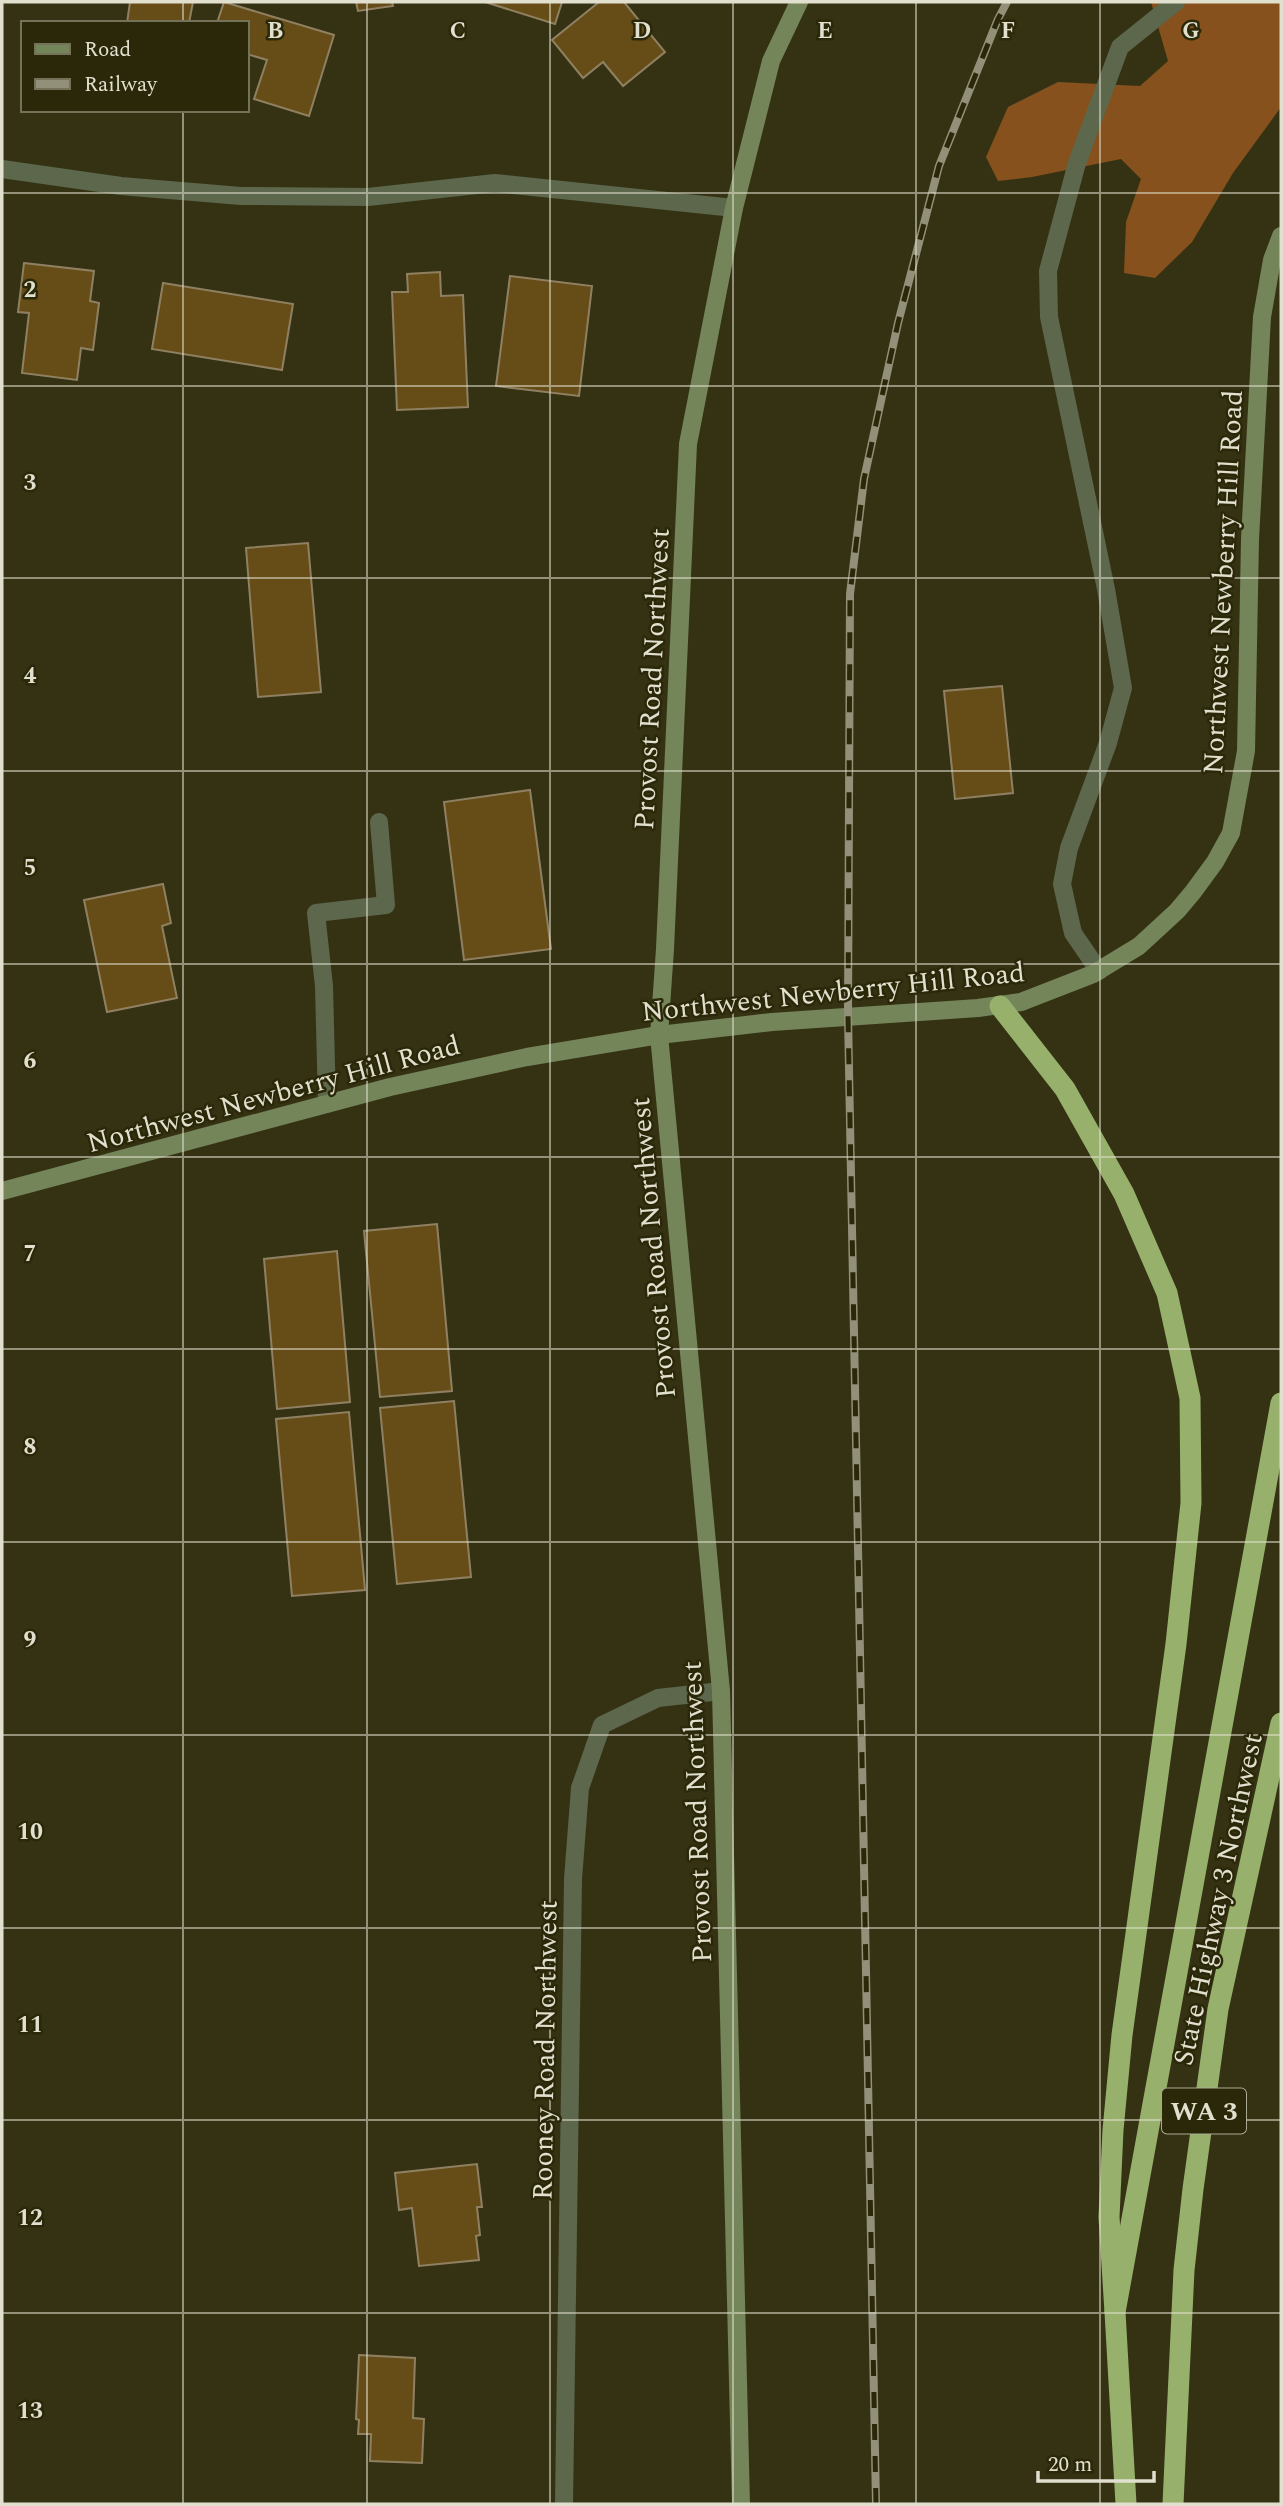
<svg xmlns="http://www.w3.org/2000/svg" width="1283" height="2506" font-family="Spectral,serif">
<rect width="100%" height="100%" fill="#353214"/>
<path fill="#86511d" d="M 1151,2 L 1281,2 L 1281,107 L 1233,173 L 1192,242 L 1155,278 L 1124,273 L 1126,222 L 1141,179 L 1121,159 L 1032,177 L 998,181 L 986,157 L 1008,107 L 1058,82 L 1140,86 L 1168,61 Z"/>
<g fill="#664d17" stroke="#908062" stroke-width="2">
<path d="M 130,2 L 193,2 L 189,23 L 127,23 Z"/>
<path d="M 224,2 L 334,35 L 309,116 L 254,99 L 267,60 L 247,54 L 247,23 L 217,23 Z"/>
<path d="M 356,2 L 392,2 L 393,6 L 358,11 Z"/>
<path d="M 485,2 L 562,2 L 555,24 Z"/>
<path d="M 599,2 L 624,2 L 665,52 L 623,86 L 603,62 L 583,78 L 552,40 Z"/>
<path d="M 24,263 L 94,271 L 90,301 L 99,303 L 93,350 L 81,348 L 77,380 L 22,373 L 29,313 L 18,312 Z"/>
<path d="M 440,272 L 441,296 L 463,295 L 468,407 L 397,410 L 392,292 L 408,292 L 407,274 Z"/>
<path d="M 510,276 L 592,286 L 579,396 L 496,386 Z"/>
<path d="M 163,283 L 293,304 L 282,370 L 152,349 Z"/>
<path d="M 308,543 L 321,692 L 258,697 L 246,548 Z"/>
<path d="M 1002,686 L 1013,793 L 955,799 L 944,691 Z"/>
<path d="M 530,790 L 551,949 L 464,960 L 444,802 Z"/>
<path d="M 163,884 L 171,923 L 162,926 L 177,998 L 107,1012 L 84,900 Z"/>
<path d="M 437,1224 L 452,1391 L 380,1397 L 364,1231 Z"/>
<path d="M 337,1251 L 350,1402 L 277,1409 L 264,1259 Z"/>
<path d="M 454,1401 L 471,1577 L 397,1584 L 380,1408 Z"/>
<path d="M 349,1412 L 365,1590 L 292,1596 L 276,1419 Z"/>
<path d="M 477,2164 L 482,2207 L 477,2207 L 480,2235 L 476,2236 L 479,2260 L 419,2266 L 412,2208 L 399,2210 L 395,2173 Z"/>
<path d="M 359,2355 L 415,2358 L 413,2418 L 424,2419 L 422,2463 L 370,2461 L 371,2434 L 358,2434 L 359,2420 L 356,2419 Z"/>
</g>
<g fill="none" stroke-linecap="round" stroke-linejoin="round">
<g stroke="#5c674c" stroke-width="18">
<path d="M 1099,971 L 1073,933 L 1062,884 L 1069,848 L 1108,743 L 1123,688 L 1106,589 L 1049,317 L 1048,271 L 1077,163 L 1120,47 L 1176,2"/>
<path d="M 327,1104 L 324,986 L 316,913 L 386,905 L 379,822"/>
</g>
<g stroke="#5c674c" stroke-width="18">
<path d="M 2,169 L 121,186 L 241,196 L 368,197 L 495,183 L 734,208"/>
<path d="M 564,2504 L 573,1879 L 580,1788 L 602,1725 L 658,1698 L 721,1691"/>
</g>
<g stroke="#74855a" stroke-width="18">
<path d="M 2,1191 L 390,1087 L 527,1057 L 659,1035 L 772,1022 L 978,1008 L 1021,1002 L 1093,974 L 1139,946 L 1177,911 L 1193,892 L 1215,862 L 1231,833 L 1246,751 L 1250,539 L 1262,317 L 1272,260 L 1281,236"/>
<path d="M 741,2504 L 721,1691 L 659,1035 L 665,949 L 688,444 L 734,208 L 771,61 L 799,2"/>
</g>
<g stroke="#97b16d" stroke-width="21">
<path d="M 1000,1006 L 1065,1089 L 1124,1194 L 1167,1293 L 1190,1398 L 1191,1503 L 1176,1644 L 1122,2035 L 1113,2130 L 1109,2217 L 1115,2312"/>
<path d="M 1126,2504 L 1115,2312 L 1281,1403"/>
<path d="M 1173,2504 L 1184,2270 L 1193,2189 L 1218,2009 L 1281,1723"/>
</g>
<g stroke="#929078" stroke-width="8">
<path id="rail" d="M 876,2504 L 848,1015 L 850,594 L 864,479 L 898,323 L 939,166 L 998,19 L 1007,2"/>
</g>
<use href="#rail" stroke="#2b2809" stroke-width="5" stroke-dasharray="16" stroke-linecap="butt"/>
</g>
<path fill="none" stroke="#e1e0ce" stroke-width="2" stroke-opacity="0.55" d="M 183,2 L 183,23M 367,2 L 367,2504M 550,2 L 550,2504M 733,2 L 733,2504M 916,2 L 916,2504M 1100,2 L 1100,2504M 183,110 L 183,2504M 2,193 L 1281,193M 2,386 L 1281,386M 2,578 L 1281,578M 2,771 L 1281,771M 2,964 L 1281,964M 2,1157 L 1281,1157M 2,1349 L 1281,1349M 2,1542 L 1281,1542M 2,1735 L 1281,1735M 2,1928 L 1281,1928M 2,2120 L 1281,2120M 2,2313 L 1281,2313"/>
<g text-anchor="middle" stroke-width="5" stroke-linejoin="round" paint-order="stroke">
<rect fill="#2b2809" stroke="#aaa993" stroke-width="2" x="1162" y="2088.5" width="84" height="45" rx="5"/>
<g font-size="26" font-weight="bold" fill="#e1e0ce">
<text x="1204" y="2120">WA 3</text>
</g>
<g font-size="28" fill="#e1e0ce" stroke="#2b2809">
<text transform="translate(1222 582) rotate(-87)" y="10">Northwest Newberry Hill Road</text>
<text transform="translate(651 679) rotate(-87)" y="10">Provost Road Northwest</text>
<text transform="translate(833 991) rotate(-6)" y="10">Northwest Newberry Hill Road</text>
<text transform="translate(273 1093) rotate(-15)" y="10">Northwest Newberry Hill Road</text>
<text transform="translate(652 1248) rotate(-95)" y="10">Provost Road Northwest</text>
<text transform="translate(696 1812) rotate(-92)" y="10">Provost Road Northwest</text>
<text transform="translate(1217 1899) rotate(-78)" y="10">State Highway 3 Northwest</text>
<text transform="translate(544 2050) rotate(-89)" y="10">Rooney Road Northwest</text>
</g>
</g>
<g font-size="23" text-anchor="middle" font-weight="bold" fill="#e1e0ce" stroke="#2b2809" stroke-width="5" stroke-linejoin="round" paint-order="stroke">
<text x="275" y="38">B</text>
<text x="458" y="38">C</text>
<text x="642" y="38">D</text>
<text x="825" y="38">E</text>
<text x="1008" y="38">F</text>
<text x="1191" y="38">G</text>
<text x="30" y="297">2</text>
<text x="30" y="490">3</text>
<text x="30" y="683">4</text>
<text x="30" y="875">5</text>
<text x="30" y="1068">6</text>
<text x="30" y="1261">7</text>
<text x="30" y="1454">8</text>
<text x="30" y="1647">9</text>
<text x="30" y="1839">10</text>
<text x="30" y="2032">11</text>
<text x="30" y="2225">12</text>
<text x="30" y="2418">13</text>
</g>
<rect width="1283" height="2506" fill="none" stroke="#e1e0ce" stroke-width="7"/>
<rect x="21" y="21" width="228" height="91" fill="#2b2809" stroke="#747258" stroke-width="2"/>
<rect x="35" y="44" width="35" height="10" fill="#74855a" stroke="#747258" stroke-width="2"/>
<text x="84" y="56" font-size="21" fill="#e1e0ce">Road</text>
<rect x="35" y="79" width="35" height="10" fill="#929078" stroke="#747258" stroke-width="2"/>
<text x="84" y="91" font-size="21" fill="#e1e0ce">Railway</text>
<path d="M1038 2471v10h116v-10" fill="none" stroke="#e1e0ce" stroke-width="3.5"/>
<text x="1048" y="2471" font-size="21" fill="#e1e0ce" stroke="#2b2809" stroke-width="5" paint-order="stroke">20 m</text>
</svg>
